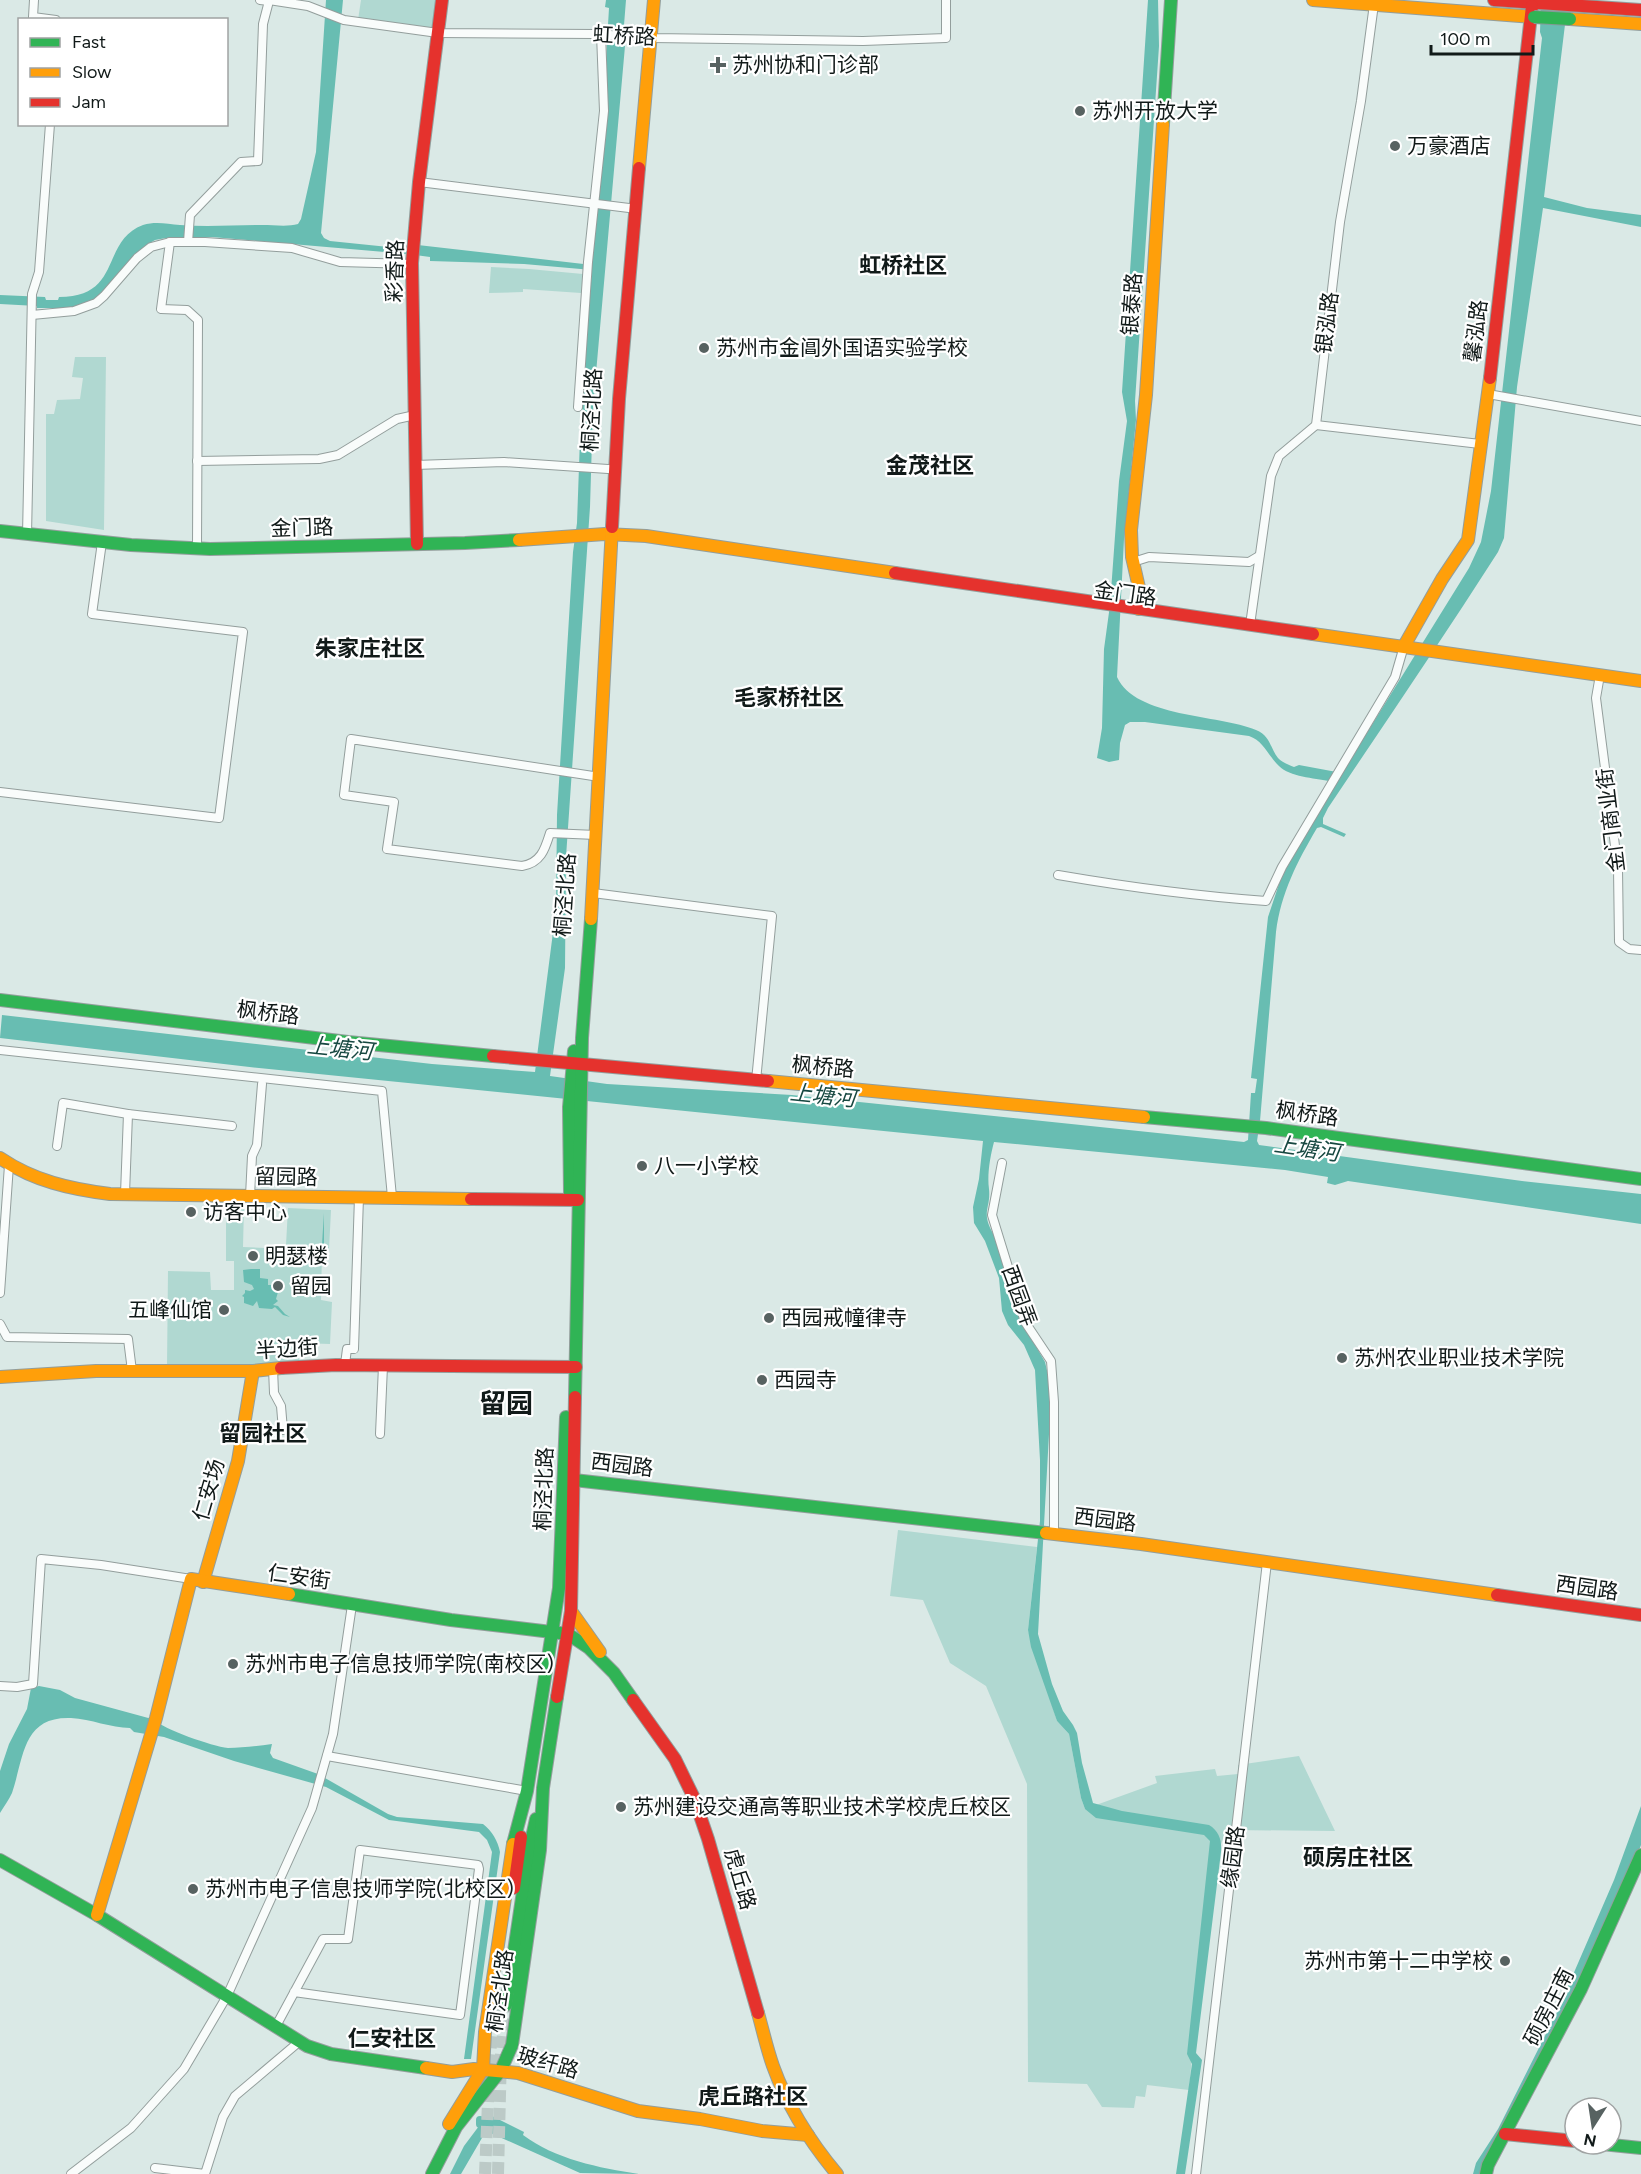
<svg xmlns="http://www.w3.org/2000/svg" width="1641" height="2174" font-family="Figtree,'Noto Sans SC',sans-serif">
<rect width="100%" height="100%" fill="#dae9e6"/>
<g fill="#b0d8d1">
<path d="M 361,0 L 437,0 L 434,30 L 358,20 Z"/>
<path d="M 491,267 L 529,269 L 583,274 L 581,293 L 523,289 L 523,292 L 489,293 Z"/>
<path d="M 75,357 L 106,357 L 104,530 L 46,521 L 46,414 L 54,414 L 57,400 L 80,399 L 83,378 L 72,377 Z"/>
<path d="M 226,1206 L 244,1206 L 243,1247 L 264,1248 L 264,1252 L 281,1252 L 286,1245 L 288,1208 L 331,1210 L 329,1250 L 322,1251 L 321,1300 L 332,1302 L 330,1344 L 300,1343 L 299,1365 L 167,1366 L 168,1271 L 210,1272 L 211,1290 L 234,1290 L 234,1261 L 226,1261 Z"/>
<path d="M 898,1530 L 1037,1547 L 1028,1630 L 1057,1721 L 1069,1734 L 1081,1798 L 1085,1809 L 1157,1783 L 1155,1776 L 1215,1769 L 1217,1776 L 1238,1774 L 1238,1765 L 1299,1756 L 1335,1831 L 1232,1830 L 1224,1836 L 1221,1844 L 1211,1845 L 1189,2090 L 1147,2085 L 1145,2097 L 1136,2096 L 1134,2108 L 1102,2107 L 1087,2084 L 1028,2082 L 1027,1784 L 986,1686 L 950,1663 L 923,1600 L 890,1596 Z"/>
</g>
<g fill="#68bdb2">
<path d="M 326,0 L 343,0 L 321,233 L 324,238 L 330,241 L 408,249 L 409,244 L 592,265 L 605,132 L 604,119 L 607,40 L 610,37 L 611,26 L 608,25 L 609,8 L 605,7 L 606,0 L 626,0 L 624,25 L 617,29 L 617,39 L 625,46 L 593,407 L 590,507 L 566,857 L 565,968 L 550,1076 L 607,1084 L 792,1095 L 1244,1142 L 1248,1140 L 1251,1093 L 1255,1093 L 1257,1079 L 1251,1078 L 1268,917 L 1283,872 L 1329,781 C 1314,778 1290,777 1279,766 C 1268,756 1264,741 1249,736 L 1145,722 L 1130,722 L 1125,725 L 1120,743 L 1119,760 L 1109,762 L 1097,758 L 1102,728 L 1104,649 L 1110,605 L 1119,481 L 1127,421 L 1122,392 L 1148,0 L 1158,0 L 1159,46 L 1135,401 L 1136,420 L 1124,539 L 1117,677 C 1136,718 1218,714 1256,730 C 1270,735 1270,748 1278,758 C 1283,763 1289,765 1294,767 L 1299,765 L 1342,773 L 1469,568 L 1481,542 L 1491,491 L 1542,38 L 1540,32 L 1541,0 L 1568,0 L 1544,197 L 1587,208 L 1641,215 L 1641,227 L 1543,208 L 1517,387 L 1504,538 L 1498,552 C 1443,638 1385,723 1328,808 L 1323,818 L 1323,824 L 1346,834 L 1344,837 L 1321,827 L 1317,828 C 1297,862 1281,893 1276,932 L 1260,1121 L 1257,1141 L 1259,1145 L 1522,1181 L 1641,1194 L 1641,1224 L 1348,1181 L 1335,1185 L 1327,1183 L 1328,1177 L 1285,1170 L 994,1142 C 990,1157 987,1175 989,1189 C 991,1209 980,1212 994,1235 L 1020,1319 L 1045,1362 L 1049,1379 L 1050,1416 L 1038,1634 L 1052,1684 L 1063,1711 L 1073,1725 L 1077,1733 L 1082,1763 L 1093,1803 L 1122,1811 L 1209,1825 C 1219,1831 1222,1840 1221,1852 L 1196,2053 L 1202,2060 L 1185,2174 L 1176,2174 L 1192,2064 L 1187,2054 L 1210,1841 L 1204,1835 L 1096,1818 L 1085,1809 L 1081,1798 L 1069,1734 L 1057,1721 L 1031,1647 L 1028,1630 L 1040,1521 L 1040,1460 L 1035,1370 L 1024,1345 L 1008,1325 L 1002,1311 L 999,1278 L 985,1241 L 974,1223 L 973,1207 L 979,1179 L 983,1141 L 259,1068 L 0,1038 L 2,1015 L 432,1064 L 535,1072 L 556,909 L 557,815 L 573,552 L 577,523 L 581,410 L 592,270 L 524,264 L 430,261 L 430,257 L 408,254 L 212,237 L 166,238 L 155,240 L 145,246 L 99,297 L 72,308 L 37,308 L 37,306 L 0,304 L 0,295 L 45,297 L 46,300 L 58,300 L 59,297 C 123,297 100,241 143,225 C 156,221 167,224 180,225 C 207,227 235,225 262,225 C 274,225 288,227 298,224 L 301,219 L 316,152 Z"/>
<path d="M 324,1213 L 324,1244 L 320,1248 L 319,1253 C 308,1251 301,1251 291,1257 L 289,1265 L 286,1265 L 287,1256 C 298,1246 311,1251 322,1244 Z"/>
<path d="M 251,1269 L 260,1269 L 260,1278 L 268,1279 L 268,1285 L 279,1285 L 276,1289 L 278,1292 L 276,1299 L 278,1301 L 273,1305 L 278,1306 L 285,1314 L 290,1317 L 283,1315 L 275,1307 L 272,1309 L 259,1308 L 257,1301 L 253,1306 L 244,1303 L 244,1297 L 242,1296 L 245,1293 L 245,1290 L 250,1291 L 254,1289 L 252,1285 L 244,1282 L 243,1270 Z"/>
<path d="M 39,1686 L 60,1690 L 75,1698 L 152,1719 C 166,1730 211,1746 228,1748 C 242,1748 258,1746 272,1744 L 270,1753 L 273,1758 L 318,1774 L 388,1814 L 397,1817 L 483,1824 C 492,1831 498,1841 500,1852 L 471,2059 L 464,2059 L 492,1852 L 487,1840 L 479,1832 L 389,1820 L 326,1787 L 234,1761 L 164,1737 L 134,1732 L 130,1728 C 111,1728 91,1719 71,1718 C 22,1716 24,1758 12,1793 C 9,1800 4,1806 0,1813 L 0,1771 L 9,1744 L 27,1709 L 31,1688 Z"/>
<path d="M 1641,1806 L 1641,1845 L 1633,1866 L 1589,1966 L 1482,2174 L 1473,2174 L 1476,2163 L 1498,2129 L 1556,2014 L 1614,1880 Z"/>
<path d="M 488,2114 L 524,2132 L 523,2135 C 555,2159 599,2168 639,2174 L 580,2173 L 486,2131 L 461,2174 L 450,2174 L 464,2146 Z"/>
</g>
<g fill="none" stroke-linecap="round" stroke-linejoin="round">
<path stroke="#68bdb2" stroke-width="8" d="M 480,2120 L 480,2124"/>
<g stroke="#bccac7" stroke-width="12" stroke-dasharray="12 6" stroke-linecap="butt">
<path d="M 485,2174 L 490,2055 L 495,2004"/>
<path d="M 498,2174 L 501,2055 L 506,2005"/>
</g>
<g stroke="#939e9c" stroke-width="10">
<g id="street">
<path d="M 34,0 L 33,17 L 56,20"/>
<path d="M 269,0 L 308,6 L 344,20 L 438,33 L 596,34 L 652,38 L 863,41 L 946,38 L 946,0"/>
<path d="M 419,182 L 629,208"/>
<path d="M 170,242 L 161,309 L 187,310 L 198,320 L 197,549"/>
<path d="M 188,242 L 190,215 L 241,162 L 258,161 L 263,24 L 269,1 L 260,0"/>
<path d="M 32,315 L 74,311 L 96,303 L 104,296 L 137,258 L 151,247 L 170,242 L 205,242 L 292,248 L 340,262 L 412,264"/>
<path d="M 1488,394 L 1641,421"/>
<path d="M 578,407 L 588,262 L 604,111 L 601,34"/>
<path d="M 1316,425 L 1480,444"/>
<path d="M 197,461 L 319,459 L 338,455 L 397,419 L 415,415"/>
<path d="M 415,465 L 504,462 L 608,469"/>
<path d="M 27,535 L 32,294 L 39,272 L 50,124"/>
<path d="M 1133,562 L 1149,557 L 1249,562 L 1259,556"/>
<path d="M 1250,625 L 1271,476 L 1279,456 L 1316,425 L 1340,222 L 1361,101 L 1374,4"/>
<path d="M 1600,675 L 1596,698 L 1618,869 L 1619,942 L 1629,949 L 1641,950"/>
<path d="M 593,776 L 351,739 L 344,795 L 394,802 L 387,849 L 522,866 C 541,863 545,849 550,833 L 596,835"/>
<path d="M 0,792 L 219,818 L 243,632 L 92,614 L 102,542"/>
<path d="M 1058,875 C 1128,887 1196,896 1266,901 L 1282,867 L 1395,677 L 1404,646"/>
<path d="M 593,893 L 772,916 L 756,1081"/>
<path d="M 0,1050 L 382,1091 L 392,1197"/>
<path d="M 57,1146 L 63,1103 L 128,1114 L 232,1126"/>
<path d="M 1002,1163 L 992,1215 L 1025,1322 L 1051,1361 L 1054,1402 L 1054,1534"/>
<path d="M 125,1194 L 128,1114"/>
<path d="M 250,1196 L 252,1156 L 257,1145 L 262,1084"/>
<path d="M 0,1293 L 9,1165"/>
<path d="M 0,1324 L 7,1337 L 128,1339 L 132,1371"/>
<path d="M 345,1364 L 347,1349 L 354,1349 L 359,1197"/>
<path d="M 273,1368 L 274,1393 L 281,1406 L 283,1430"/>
<path d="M 380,1434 L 383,1366"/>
<path d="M 0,1686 L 17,1687 L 33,1684 L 41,1559 L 101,1565 L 191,1579"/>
<path d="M 327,1756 L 527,1791"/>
<path d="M 276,2026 L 323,1939 L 348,1939 L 360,1850 L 478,1865 L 479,1869 L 460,2015 L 294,1992"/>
<path d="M 155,2168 L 205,2174 L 223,2117 L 235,2096 L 300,2041"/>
<path d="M 71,2174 L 131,2128 L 184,2069 L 227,1996 L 312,1808 L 333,1734 L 352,1605"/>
<path d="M 1196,2174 L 1267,1562"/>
</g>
</g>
<g stroke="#939e9c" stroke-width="14">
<g id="fast">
<path d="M 1163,124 L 1171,0"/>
<path d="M 0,531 L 131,545 L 210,549 L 465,543 L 519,540"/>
<path d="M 0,1000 L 348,1042 L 493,1056"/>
<path d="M 1144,1117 L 1266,1128 L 1641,1179"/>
<path d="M 570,1193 L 569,1107 L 574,1051"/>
<path d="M 575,1397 L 582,1038 L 591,919"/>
<path d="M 565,1479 L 1046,1533"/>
<path d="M 289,1594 L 451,1620 L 568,1634 L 589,1648 L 614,1673 L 633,1700"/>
<path d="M 513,1844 L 527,1791 L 559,1588 L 566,1417"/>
<path d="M 0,1860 L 97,1915 L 307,2046 L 331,2054 L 426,2068"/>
<path d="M 506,2005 L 529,1851 L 536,1819"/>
<path d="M 1602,2144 L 1641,2148"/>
<path d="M 432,2174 L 456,2127 L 501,2070 L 512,2045 L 540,1850 L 543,1788 L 557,1697"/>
<path d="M 1486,2174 L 1488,2165 L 1581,1989 L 1641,1855"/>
</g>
</g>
<g stroke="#939e9c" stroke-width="14">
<g id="slow">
<path d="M 1313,0 L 1534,17"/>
<path d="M 1570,19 L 1641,24"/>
<path d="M 639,168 L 654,0"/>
<path d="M 519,540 L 605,534 L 646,536 L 895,573"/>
<path d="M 1139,609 L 1140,592 L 1132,557 L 1131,530 L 1146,395 L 1163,124"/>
<path d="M 1313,634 L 1641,681"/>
<path d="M 1404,646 L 1442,579 L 1468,540 L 1490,378"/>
<path d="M 591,919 L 612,527"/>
<path d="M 768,1081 L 1144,1117"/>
<path d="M 0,1158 C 34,1181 70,1189 110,1194 L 471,1199"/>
<path d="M 0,1377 L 96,1371 L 253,1371 L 281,1368"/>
<path d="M 1046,1533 L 1141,1544 L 1497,1595"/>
<path d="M 203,1582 L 238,1461 L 253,1371"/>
<path d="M 571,1611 L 600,1652"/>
<path d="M 97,1915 L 156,1718 L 191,1579 L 289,1594"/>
<path d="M 758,2013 C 763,2031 767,2049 773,2066 C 787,2105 811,2143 837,2174"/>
<path d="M 426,2068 L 452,2072 L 474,2069 L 518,2073 L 638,2111 L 700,2119 L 762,2131 L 808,2135"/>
<path d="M 449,2124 L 483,2069 L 485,2032 L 513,1844"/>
</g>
</g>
<g stroke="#939e9c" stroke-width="14">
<g id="jam">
<path d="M 1494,0 L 1641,10"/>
<path d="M 1490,378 L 1532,6"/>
<path d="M 612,527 L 619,399 L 639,168"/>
<path d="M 417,544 L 412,263 L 419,182 L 442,0"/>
<path d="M 895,573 L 1313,634"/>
<path d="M 493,1056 L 768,1081"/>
<path d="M 471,1199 L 578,1200"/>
<path d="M 281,1368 L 336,1365 L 576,1367"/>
<path d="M 1497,1595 L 1641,1615"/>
<path d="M 557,1697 L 571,1611 L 575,1397"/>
<path d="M 633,1700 L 675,1759 L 694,1798 L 708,1839 L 758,2013"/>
<path d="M 514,1888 L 521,1837"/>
<path d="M 1505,2134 L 1575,2141"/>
</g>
</g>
<use href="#street" stroke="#f9fcfb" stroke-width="8"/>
<use href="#fast" stroke="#30b455" stroke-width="12"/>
<use href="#slow" stroke="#ff9f0a" stroke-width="12"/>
<use href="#jam" stroke="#e5322d" stroke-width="12"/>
<g stroke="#859996" stroke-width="14" stroke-linecap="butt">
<path id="fast-bridge" d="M 1534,17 L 1570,19"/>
</g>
<use href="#fast-bridge" stroke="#30b455" stroke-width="12"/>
</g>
<g fill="#576261" stroke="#fff" stroke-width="2">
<path d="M715 56h6v6h6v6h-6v6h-6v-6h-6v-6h6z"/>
<circle cx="1080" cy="111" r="6"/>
<circle cx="1395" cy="146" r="6"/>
<circle cx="704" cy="348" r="6"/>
<circle cx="642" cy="1166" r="6"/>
<circle cx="191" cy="1212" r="6"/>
<circle cx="253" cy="1256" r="6"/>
<circle cx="278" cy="1286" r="6"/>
<circle cx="224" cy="1310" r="6"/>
<circle cx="769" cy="1318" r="6"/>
<circle cx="1342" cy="1358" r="6"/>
<circle cx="762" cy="1380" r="6"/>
<circle cx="233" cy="1664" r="6"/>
<circle cx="621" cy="1807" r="6"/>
<circle cx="193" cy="1889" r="6"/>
<circle cx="1505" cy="1961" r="6"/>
</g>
<g text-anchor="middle" stroke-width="4.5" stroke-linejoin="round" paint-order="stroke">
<g font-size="21" fill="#111a19" stroke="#fff">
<text transform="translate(624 36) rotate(3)" y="7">虹桥路</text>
<text transform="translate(395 271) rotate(-88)" y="7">彩香路</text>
<text transform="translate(1132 304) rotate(-86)" y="7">银泰路</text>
<text transform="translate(1327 323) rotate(-83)" y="7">银泓路</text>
<text transform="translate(1476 331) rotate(-83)" y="7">馨泓路</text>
<text transform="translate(592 410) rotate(-87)" y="7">桐泾北路</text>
<text transform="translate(302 528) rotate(-2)" y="7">金门路</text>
<text transform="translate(1125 594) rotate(8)" y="7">金门路</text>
<text transform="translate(1611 820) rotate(-97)" y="7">金门商业街</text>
<text transform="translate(565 895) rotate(-86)" y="7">桐泾北路</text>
<text transform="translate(268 1013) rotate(7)" y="7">枫桥路</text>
<text transform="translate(823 1067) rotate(5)" y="7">枫桥路</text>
<text transform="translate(1307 1114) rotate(8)" y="7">枫桥路</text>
<text transform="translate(286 1177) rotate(1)" y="7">留园路</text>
<text transform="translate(1019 1296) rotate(70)" y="7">西园弄</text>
<text transform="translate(287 1349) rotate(-4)" y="7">半边街</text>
<text transform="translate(622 1465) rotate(7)" y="7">西园路</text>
<text transform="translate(544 1489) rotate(-88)" y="7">桐泾北路</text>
<text transform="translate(209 1490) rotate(-74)" y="7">仁安场</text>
<text transform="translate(1105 1520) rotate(7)" y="7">西园路</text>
<text transform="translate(299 1577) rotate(8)" y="7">仁安街</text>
<text transform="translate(1587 1588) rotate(8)" y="7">西园路</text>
<text transform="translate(1233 1857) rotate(-83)" y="7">缘园路</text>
<text transform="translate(740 1879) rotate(74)" y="7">虎丘路</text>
<text transform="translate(500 1991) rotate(-82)" y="7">桐泾北路</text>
<text transform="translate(1549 2007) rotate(-63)" y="7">硕房庄南</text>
<text transform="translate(548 2063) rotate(16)" y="7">玻纤路</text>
</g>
<g font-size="21" fill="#111a19" stroke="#fff" text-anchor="start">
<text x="732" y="72">苏州协和门诊部</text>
<text x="1092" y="118">苏州开放大学</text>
<text x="1407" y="153">万豪酒店</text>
<text x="716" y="355">苏州市金阊外国语实验学校</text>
<text x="654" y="1173">八一小学校</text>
<text x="203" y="1219">访客中心</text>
<text x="265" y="1263">明瑟楼</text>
<text x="290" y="1293">留园</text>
<text x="212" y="1317" text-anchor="end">五峰仙馆</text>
<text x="781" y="1325">西园戒幢律寺</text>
<text x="1354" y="1365">苏州农业职业技术学院</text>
<text x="774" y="1387">西园寺</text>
<text x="245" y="1671">苏州市电子信息技师学院(南校区)</text>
<text x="633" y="1814">苏州建设交通高等职业技术学校虎丘校区</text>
<text x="205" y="1896">苏州市电子信息技师学院(北校区)</text>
<text x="1493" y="1968" text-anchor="end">苏州市第十二中学校</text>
</g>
<g font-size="22" font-weight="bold" fill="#111a19" stroke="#fff">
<text x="903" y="273">虹桥社区</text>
<text x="930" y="473">金茂社区</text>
<text x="370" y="656">朱家庄社区</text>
<text x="789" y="705">毛家桥社区</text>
<text x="263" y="1441">留园社区</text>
<text x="1358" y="1865">硕房庄社区</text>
<text x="392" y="2046">仁安社区</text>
<text x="753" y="2104">虎丘路社区</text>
</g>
<g font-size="22" font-style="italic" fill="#174841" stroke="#fff">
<text transform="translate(340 1048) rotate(6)" y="8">上塘河</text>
<text transform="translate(823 1095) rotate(6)" y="8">上塘河</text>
<text transform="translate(1307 1148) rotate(8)" y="8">上塘河</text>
</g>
<g font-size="27" font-weight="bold" fill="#111a19" stroke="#fff">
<text x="506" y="1413">留园</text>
</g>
</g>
<rect x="18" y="18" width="210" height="108" fill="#ffffff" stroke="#a0a3a3" stroke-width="1.5"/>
<rect x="30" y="38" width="30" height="9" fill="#30b455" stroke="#a0a3a3" stroke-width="1.5"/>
<text x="72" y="48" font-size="18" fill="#111a19">Fast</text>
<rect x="30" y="68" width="30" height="9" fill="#ff9f0a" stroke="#a0a3a3" stroke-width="1.5"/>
<text x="72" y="78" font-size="18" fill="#111a19">Slow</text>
<rect x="30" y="98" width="30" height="9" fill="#e5322d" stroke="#a0a3a3" stroke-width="1.5"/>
<text x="72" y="108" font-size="18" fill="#111a19">Jam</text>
<g transform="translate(1593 2126) rotate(192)"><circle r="28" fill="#ffffff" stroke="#a0a3a3" stroke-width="1.5"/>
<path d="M0-4.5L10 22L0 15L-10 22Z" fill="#576261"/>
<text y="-9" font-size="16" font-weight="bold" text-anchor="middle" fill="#111a19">N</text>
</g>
<path d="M1431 45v9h102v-9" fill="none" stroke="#111a19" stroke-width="3"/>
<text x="1440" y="45" font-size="18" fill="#111a19" stroke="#ffffff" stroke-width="4.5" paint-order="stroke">100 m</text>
</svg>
